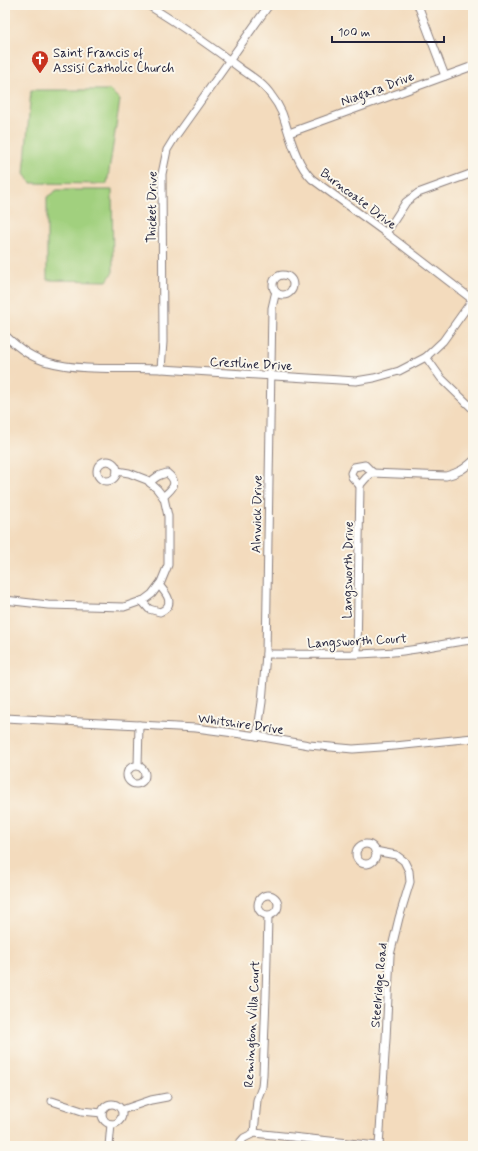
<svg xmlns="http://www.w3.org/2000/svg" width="478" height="1151" font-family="Mynerve,sans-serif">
<rect width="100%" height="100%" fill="#fbf7ec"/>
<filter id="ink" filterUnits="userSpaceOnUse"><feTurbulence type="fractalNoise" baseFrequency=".025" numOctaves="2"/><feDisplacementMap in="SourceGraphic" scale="8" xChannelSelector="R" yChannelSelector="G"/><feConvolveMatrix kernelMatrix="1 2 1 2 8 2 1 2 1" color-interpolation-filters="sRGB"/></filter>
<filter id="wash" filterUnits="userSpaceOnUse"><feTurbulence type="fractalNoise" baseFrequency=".012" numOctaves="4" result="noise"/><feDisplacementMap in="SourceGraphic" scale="16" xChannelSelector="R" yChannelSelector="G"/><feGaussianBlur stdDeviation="0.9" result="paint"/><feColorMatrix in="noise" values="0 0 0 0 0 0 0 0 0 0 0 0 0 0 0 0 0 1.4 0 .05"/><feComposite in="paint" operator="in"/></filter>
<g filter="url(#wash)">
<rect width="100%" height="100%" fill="#f3dbbd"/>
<g fill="#a1d07e" stroke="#62795c">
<path d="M 31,90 L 110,90 L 120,100 L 107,184 L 31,183 L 24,174 Z"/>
<path d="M 57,190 L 112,190 L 113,272 L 107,281 L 47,280 L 47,197 Z"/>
</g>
</g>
<g filter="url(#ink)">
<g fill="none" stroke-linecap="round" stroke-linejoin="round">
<g stroke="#8a7e7c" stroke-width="9">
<g id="minor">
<path d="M 148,5 C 180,25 211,46 241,69 C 251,76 264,84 271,95 C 275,100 279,106 282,113 C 290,135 295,162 312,179 L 386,233 L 473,300"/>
<path d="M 418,5 L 445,76"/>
<path d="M 289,133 L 473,66"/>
<path d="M 386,233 L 406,202 L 418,193 L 473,173"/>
<circle cx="283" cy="285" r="10"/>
<path d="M 5,335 C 17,347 31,358 48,362 C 83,372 126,367 162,369 C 227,373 292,377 356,381 L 374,378 L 399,371 L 426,357 L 443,341 L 473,299"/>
<path d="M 426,357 L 441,378 L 473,409"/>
<path d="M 161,369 L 163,342 L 162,174 L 167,150 L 175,137 L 269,5"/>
<circle cx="107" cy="471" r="10"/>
<path d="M 150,483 C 155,477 159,475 167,473 C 180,483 172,489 163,497"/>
<path d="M 360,486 L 352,477 L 351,473 L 354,467 L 365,465 L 373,473"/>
<path d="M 5,600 L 48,605 L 124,607 L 144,600 L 152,594 L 161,582 L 168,565 L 168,516 L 164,498 L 157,489 L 147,480 L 129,473 L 117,471"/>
<path d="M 142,601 L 149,609 L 160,612 C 176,605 167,594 159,585"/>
<path d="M 266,654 C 312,654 358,656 403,651 C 427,648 450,642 473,640"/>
<path d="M 357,654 L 360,485 L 366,478 L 372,473 L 446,476 C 458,473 464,469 473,461"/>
<path d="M 5,718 L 196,728 L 257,736 L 309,745 L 353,749 L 395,746 L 473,738"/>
<path d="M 257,736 L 262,702 L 266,654 L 272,308 L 275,295 L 277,293"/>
<path d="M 138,766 L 139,725"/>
<circle cx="136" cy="775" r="9"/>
<circle cx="366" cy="854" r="10"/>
<path d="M 375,851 L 396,855 L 404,861 L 409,871 L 410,882 L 399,918 L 390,955 L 386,1039 L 379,1146"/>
<circle cx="268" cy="905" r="10"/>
<path d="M 52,1101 L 82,1111 L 102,1113"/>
<circle cx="112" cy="1114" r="10"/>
<path d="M 122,1110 L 151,1100 L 167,1097"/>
<path d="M 254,1133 L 257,1100 L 262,1087 L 263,1075 L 266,997 L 268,916"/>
<path d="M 109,1146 L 111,1124"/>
<path d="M 237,1146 L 244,1138 L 254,1133 L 377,1146"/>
</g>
</g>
<use href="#minor" stroke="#fff" stroke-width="7"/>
</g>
</g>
<defs>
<g id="church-pin" transform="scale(0.9)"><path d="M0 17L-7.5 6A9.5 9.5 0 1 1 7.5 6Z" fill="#c8321e" stroke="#fbf7ec"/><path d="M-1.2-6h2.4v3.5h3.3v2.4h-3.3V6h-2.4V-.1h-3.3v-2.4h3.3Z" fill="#fff"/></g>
</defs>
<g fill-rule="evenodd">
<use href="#church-pin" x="40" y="59"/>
</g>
<g text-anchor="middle" stroke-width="4" stroke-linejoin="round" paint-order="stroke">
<g font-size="13" fill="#22223b" stroke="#fbf7ec" text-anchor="start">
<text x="53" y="57">Saint Francis of<tspan x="53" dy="15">Assisi Catholic Church</tspan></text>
</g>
<g font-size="13" fill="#22223b" stroke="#fbf7ec">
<text transform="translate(377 88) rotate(-20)" y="5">Niagara Drive</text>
<text transform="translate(359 198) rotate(37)" y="5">Burncoate Drive</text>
<text transform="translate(151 207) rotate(-89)" y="5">Thicket Drive</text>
<text transform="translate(251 363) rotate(3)" y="5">Crestline Drive</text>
<text transform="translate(256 514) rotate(-89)" y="5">Alnwick Drive</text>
<text transform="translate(347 570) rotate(-89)" y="5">Langsworth Drive</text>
<text transform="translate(357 640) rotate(-3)" y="5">Langsworth Court</text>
<text transform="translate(241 723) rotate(8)" y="5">Whitshire Drive</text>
<text transform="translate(378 985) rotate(-85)" y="5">Steelridge Road</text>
<text transform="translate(251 1024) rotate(-87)" y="5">Remington Villa Court</text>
</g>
</g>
<rect width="478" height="1151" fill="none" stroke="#fbf7ec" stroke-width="20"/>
<path d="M332 36v6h112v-6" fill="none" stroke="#22223b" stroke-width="2"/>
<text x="338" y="36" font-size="12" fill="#22223b" stroke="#fbf7ec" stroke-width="3" paint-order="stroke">100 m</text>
</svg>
